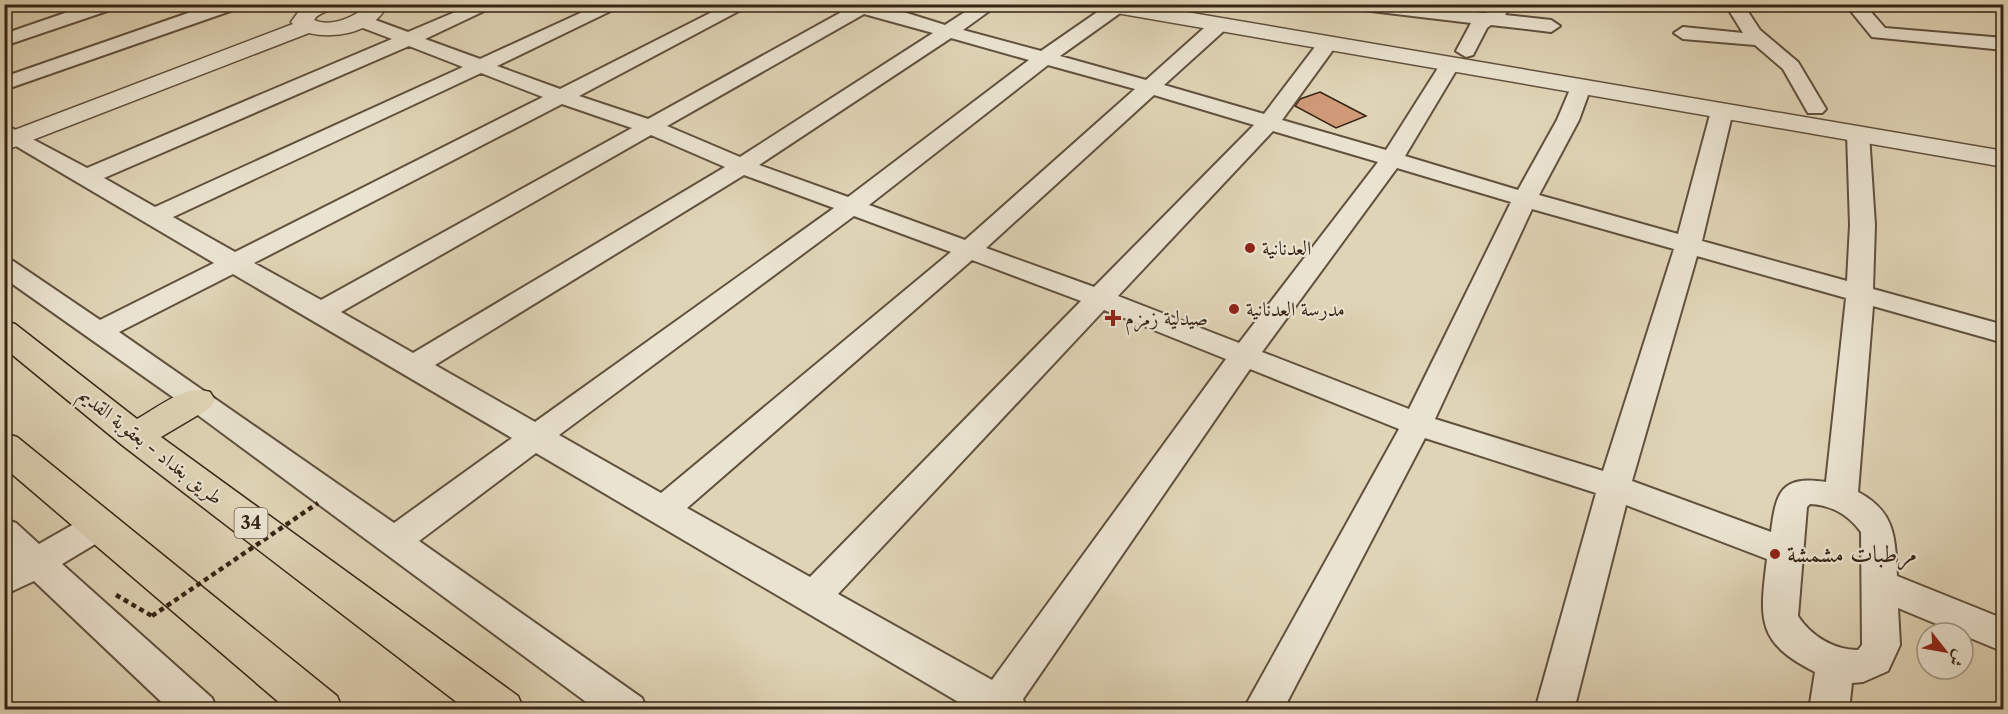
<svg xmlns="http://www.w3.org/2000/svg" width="2008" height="714" font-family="'Libre Caslon Text',Amiri,serif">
<rect width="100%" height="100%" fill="#dfd4b6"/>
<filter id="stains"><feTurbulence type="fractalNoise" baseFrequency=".00333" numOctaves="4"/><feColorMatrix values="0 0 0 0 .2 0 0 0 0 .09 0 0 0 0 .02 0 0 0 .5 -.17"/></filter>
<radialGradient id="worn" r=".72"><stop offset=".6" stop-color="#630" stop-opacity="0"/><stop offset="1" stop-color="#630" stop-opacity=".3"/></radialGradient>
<path fill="#d09a78" stroke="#362516" stroke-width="1.5" d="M 1320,92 L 1366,116 L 1336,128 L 1295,106 L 1300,99 Z"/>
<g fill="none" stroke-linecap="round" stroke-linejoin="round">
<g stroke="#60513e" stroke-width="4">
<g id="minor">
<path d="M 91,4 L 119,4 L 116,8 L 4,46 L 4,34 Z"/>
<path d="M 214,4 L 242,4 L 239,8 L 4,90 L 4,77 Z"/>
<path d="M 474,4 L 499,4 L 425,39 L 480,59 L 600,4 L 625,4 L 497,66 L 560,89 L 728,4 L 752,4 L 579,96 L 648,119 L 847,9 L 839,4 L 878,4 L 945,25 L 977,4 L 999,4 L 963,30 L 1041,51 L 1109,4 L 1124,4 L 1123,11 L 1060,56 L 1146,80 L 1213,20 L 1227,20 L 1229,24 L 1227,28 L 1164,85 L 1264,114 L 1321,39 L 1335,39 L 1338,43 L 1282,120 L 1386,150 L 1443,60 L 1450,58 L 1460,64 L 1405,156 L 1518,190 L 1557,120 L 1571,87 L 1574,83 L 1588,83 L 1591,87 L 1579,120 L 1539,195 L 1678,234 L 1711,111 L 1715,107 L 1729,107 L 1733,111 L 1702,241 L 1847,281 L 1850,225 L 1847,134 L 1850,129 L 1866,129 L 1869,134 L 1875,225 L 1873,289 L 2004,325 L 2004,343 L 1873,306 L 1858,492 C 1896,512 1895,538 1897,576 L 2004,619 L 2004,652 L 1898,608 L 1900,645 L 1888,671 L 1863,682 L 1852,683 L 1849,710 L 1809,710 L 1815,672 C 1755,642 1760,618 1767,559 L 1626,505 L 1574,710 L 1535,710 L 1596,493 L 1425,438 L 1283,710 L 1243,710 L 1399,429 L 1250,369 L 1023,699 L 1027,710 L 972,710 L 536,453 L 419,541 L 642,698 L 647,710 L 597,710 L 187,407 L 4,278 L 4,258 L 13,261 L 100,320 L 214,263 L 4,139 L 4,124 L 87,168 L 392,39 L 355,25 L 352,21 L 355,17 L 367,17 L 408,32 ZM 864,14 L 933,33 L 740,157 L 667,126 ZM 951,38 L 1029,60 L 848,197 L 759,165 ZM 409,46 L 463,67 L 155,207 L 104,178 ZM 1048,65 L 1135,89 L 965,240 L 869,205 ZM 481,73 L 543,97 L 235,252 L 173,217 ZM 1154,95 L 1254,125 L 1094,287 L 986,248 ZM 562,104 L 632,128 L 321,300 L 254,263 ZM 1273,131 L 1378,162 L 1239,343 L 1118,296 ZM 651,135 L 725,167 L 413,353 L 341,312 ZM 1397,168 L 1511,202 L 1409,409 L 1262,352 ZM 744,175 L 834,208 L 535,422 L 435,365 ZM 1532,209 L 1674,249 L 1603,471 L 1435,419 ZM 854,216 L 951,252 L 661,493 L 559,435 ZM 1697,256 L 1846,298 L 1826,482 C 1781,475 1776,492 1771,532 L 1632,481 ZM 972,260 L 1081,301 L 810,577 L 687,508 ZM 233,274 L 512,438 L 394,523 L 119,332 ZM 1104,310 L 1226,359 L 992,680 L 838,594 ZM 1810,504 C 1831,505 1849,515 1861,532 L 1862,645 L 1858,650 C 1834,650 1811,636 1798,616 L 1807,507 Z"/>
<path d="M 1345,4 L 1407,4 L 1484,13 L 1498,7 L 1504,8 L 1507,12 L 1505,15 L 1551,20 L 1560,26 L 1551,32 L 1491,25 L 1487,28 L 1473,55 L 1466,57 L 1456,51 L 1471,23 L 1354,9 Z"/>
<path d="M 1725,4 L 1743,4 L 1760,30 L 1798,62 L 1826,109 L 1822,113 L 1808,113 L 1783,69 L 1755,45 L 1683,39 L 1674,33 L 1683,27 L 1743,33 Z"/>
<path d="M 1845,4 L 1864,4 L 1885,28 L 2004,38 L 2004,50 L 1872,37 Z"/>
<path d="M 100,512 L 112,516 L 117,525 L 112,534 L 62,564 L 212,698 L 217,710 L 170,710 L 34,581 L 4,595 L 4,563 L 11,560 L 4,553 L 4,519 L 16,523 L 39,544 L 88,516 Z"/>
</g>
</g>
<g stroke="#60513e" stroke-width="3">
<g id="tertiary">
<path d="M 307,4 L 337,4 C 331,13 319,11 314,20 C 330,27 350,19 363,9 L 362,4 L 382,4 L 384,11 C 369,33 333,39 309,33 L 4,151 L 4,134 L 293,24 L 291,22 L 302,7 Z"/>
<path d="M 1089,4 L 1139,4 L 2004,151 L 2004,167 L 1099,10 Z"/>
</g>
</g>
<g stroke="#362516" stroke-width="3">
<g id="trunk">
<path d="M 4,321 L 15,324 L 137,419 C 159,407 185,384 210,392 L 215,400 L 210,408 L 161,437 L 518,696 L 524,710 L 467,710 L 122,445 L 4,348 Z"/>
<path d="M 4,433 L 17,437 L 337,696 L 343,710 L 288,710 L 4,467 Z"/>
</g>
</g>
<path stroke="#362516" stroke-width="4.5" stroke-dasharray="5 4" stroke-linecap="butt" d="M 116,595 L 152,616"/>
<use href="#minor" fill="#eae3d0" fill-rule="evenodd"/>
<use href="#tertiary" fill="#eae3d0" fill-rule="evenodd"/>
<use href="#trunk" fill="#dfd4b6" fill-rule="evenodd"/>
<path stroke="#362516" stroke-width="4.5" stroke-dasharray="5 4" stroke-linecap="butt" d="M 152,616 L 318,503"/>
</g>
<g fill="#8f2418" stroke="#eae3d0" stroke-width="2">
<circle cx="1250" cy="248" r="6"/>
<circle cx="1234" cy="309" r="6"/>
<path d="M1110 309h6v6h6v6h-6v6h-6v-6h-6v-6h6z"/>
<circle cx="1775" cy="554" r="6"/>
</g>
<g text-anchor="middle" stroke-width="4.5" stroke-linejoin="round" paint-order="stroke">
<rect fill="#eae3d0" stroke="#6c5e4e" stroke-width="1.5" x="234.5" y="508" width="33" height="30" rx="4.5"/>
<g font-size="18" font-weight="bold" fill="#362516">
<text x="251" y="529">34</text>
</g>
<g font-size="20" fill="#362516" stroke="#eae3d0" text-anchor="start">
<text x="1262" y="255">العدنانية</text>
<text x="1246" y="316">مدرسة العدنانية</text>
<text x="1125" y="325">صيدلية زمزم</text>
</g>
<g font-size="20" fill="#362516" stroke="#eae3d0">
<text transform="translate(151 446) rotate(38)" y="7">طريق بغداد - بعقوبة القديم</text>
</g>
<g font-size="24" fill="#362516" stroke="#eae3d0" text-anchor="start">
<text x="1787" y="562">مرطبات مشمشة</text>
</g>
</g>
<rect width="2008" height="714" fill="none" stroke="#dfd4b6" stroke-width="24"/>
<rect x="6" y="6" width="1996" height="702" fill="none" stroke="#362516" stroke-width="3"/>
<rect x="12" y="12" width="1984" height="690" fill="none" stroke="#362516" stroke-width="1.5"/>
<g transform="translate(1945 651) rotate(121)"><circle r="28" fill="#eae3d0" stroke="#a29786" stroke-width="1.5"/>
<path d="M0-4.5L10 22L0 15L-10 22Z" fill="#8f2418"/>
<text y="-9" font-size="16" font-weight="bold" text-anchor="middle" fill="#362516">ش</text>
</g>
<rect width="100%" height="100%" filter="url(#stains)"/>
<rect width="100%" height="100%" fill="url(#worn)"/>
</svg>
